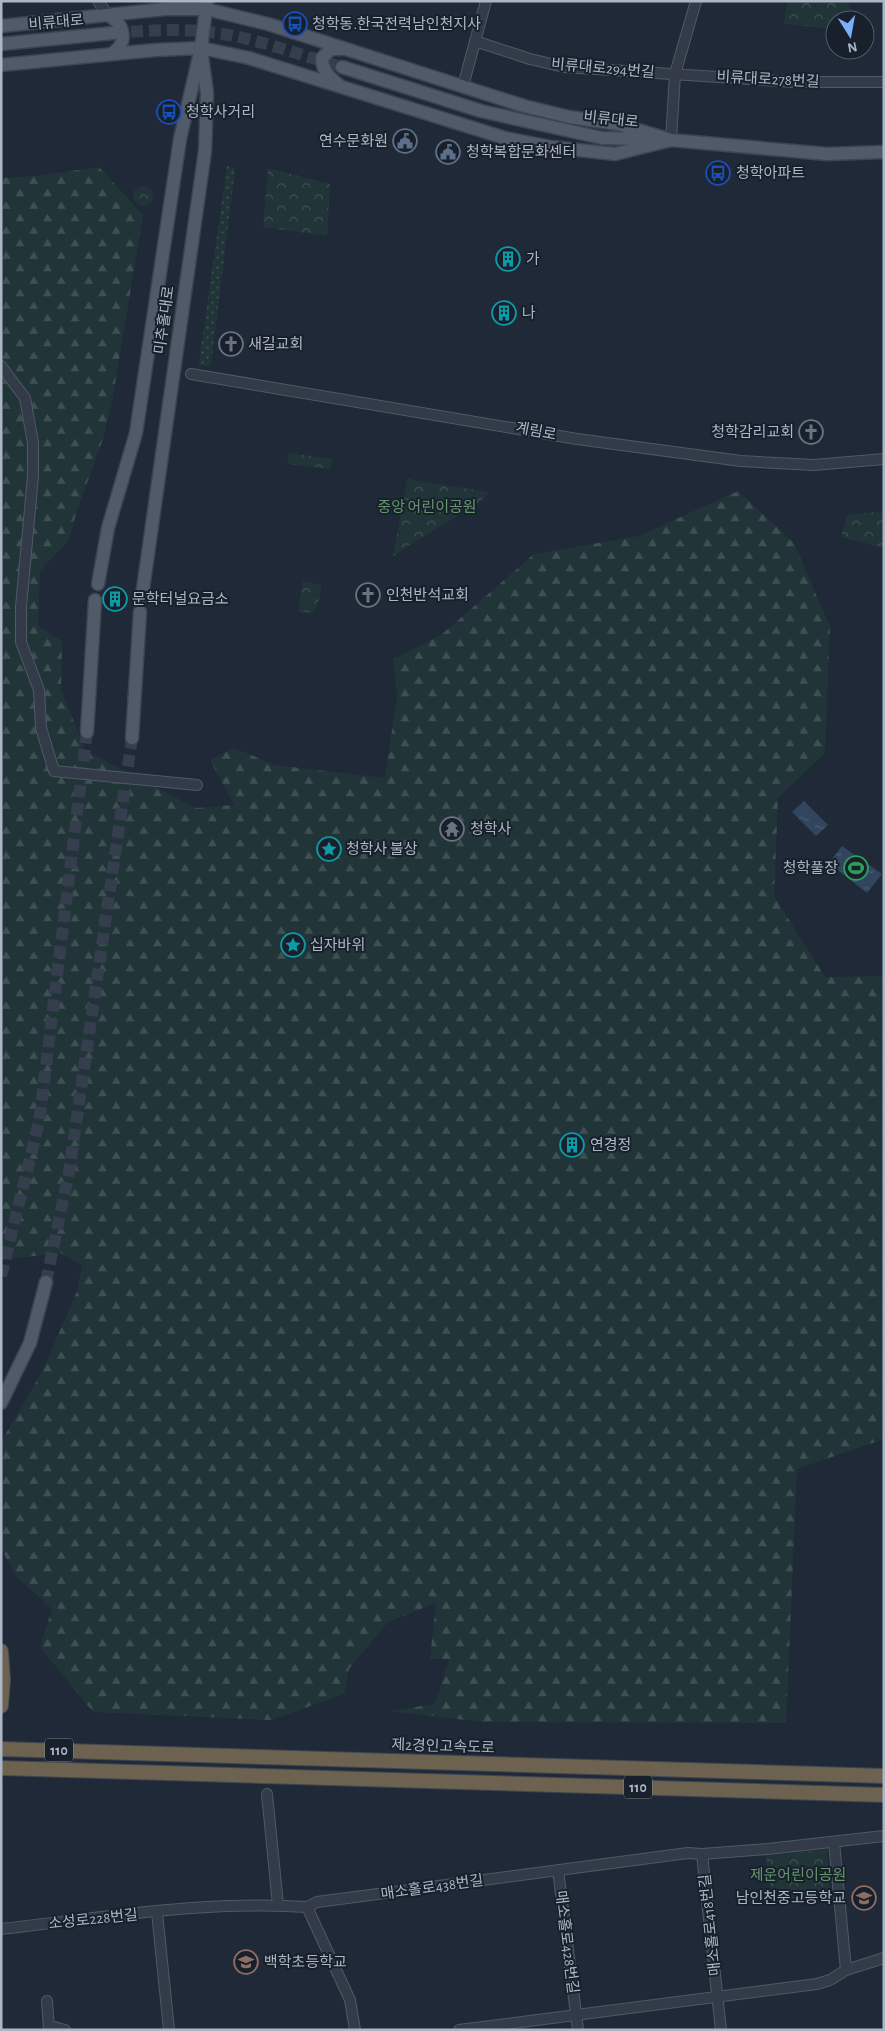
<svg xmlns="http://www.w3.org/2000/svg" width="885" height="2031" font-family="'Alegreya Sans','Noto Sans KR',sans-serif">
<defs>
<pattern id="grass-dots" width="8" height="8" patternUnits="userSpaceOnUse" patternTransform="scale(1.25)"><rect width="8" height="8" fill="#213538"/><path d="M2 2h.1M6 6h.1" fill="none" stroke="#3f5053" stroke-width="1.8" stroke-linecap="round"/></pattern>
<pattern id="forest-firs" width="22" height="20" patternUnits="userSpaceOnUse" patternTransform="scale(1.25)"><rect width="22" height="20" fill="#213538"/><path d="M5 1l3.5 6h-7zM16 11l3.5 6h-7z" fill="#3f5053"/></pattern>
<pattern id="park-crowns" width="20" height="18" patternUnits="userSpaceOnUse" patternTransform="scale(1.25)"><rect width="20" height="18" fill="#213538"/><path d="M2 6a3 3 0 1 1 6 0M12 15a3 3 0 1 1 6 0" fill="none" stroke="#3f5053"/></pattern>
<pattern id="water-ripples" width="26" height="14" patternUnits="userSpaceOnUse" patternTransform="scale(1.25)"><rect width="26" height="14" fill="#32455f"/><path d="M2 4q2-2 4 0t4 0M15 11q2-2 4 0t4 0" fill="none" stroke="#4d5e74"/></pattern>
</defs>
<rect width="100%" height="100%" fill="#1f2937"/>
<path fill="url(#grass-dots)" d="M 227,166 L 234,167 L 235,170 L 211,364 L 208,366 L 200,365 L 199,361 Z"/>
<path fill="url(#forest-firs)" d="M 99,167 L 143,215 L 112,402 L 102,442 L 77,510 L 69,540 L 40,571 L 38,626 L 62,641 L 61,689 L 85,750 L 195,808 L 234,805 L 210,760 L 234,748 L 275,765 L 385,778 L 397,696 L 393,659 L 441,635 L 534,554 L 639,536 L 738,491 L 794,543 L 830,627 L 825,753 L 778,798 L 774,896 L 825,977 L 884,976 L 884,1439 L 797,1469 L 786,1723 L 484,1722 L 389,1711 L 435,1704 L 449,1659 L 430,1659 L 436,1603 L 388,1622 L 349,1669 L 344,1694 L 271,1720 L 93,1712 L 40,1647 L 52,1609 L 17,1577 L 1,1549 L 1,1442 L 43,1370 L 77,1291 L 82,1265 L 60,1253 L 1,1260 L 1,178 L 36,176 Z"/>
<g fill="url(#park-crowns)">
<path d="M 787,1 L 849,1 L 852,20 L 835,20 L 835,29 L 784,24 Z"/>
<path d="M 268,168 L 330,184 L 327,236 L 263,227 Z"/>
<circle cx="143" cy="196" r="10"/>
<path d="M 289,453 L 332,459 L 330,469 L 287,464 Z"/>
<path d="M 407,479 L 489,492 L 480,502 L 403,549 L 393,557 Z"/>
<path d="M 884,511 L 884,548 L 841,537 L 847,515 Z"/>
<path d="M 303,581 L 322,585 L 319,601 L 313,613 L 298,612 Z"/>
<path d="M 827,1849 L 830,1894 L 772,1902 L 766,1856 Z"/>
</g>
<g fill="url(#water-ripples)">
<path d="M 804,801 L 828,825 L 816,836 L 792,812 Z"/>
<path d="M 842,846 L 882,874 L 867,893 L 829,863 Z"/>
</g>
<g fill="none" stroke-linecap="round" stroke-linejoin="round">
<g stroke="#343e4c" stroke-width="12" stroke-dasharray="12 6" stroke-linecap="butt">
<path d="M 113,33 C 145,31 177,28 209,32 C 254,37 299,55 342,67"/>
<path d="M 1,1276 L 39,1122 L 87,732"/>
<path d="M 46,1282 L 69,1172 L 132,738"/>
</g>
<g stroke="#505965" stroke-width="12">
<g id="minor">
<path d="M 98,1 L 108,15"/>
<path d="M 475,41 L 530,59 L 564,67 L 793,82 L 884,82"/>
<path d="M 463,86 L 486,1"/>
<path d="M 671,140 L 675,74 L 696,1"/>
<path d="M 1,366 L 25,398 L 33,443 L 33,476 L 21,607 L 21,642 L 39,690 L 41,728 L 54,771 L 197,785"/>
<path d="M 191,374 L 577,439 L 741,461 L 814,465 L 884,459"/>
<path d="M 267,1794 L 278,1905"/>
<path d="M 834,1842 L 846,1970"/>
<path d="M 702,1854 L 721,2030"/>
<path d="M 558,1870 L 578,2030"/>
<path d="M 307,1907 L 317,1902 L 688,1853 L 702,1854 L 768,1849 L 884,1836"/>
<path d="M 157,1912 L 169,2030"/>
<path d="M 1,1929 C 100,1918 207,1900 307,1907 L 350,2000 L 355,2030"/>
<path d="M 47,2001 L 49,2030"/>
<path d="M 50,2026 L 65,2030"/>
<path d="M 459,2030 L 817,1984 L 830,1980 L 846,1970 L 884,1958"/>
</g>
</g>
<g stroke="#3c4451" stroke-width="15">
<g id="major">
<path d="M 108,15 C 125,24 129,44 111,54"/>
<path d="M 1,26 L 165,9 L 206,9 L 268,24 L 524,106 L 569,117 L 618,124 L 671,140"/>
<path d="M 1,44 L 113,33"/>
<path d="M 1,65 L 155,50 L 201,48 L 249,58 L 505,138 L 551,147 L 615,154 L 671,140"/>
<path d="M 342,67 L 481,111 L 602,138 L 671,140 L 827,154 L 884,152"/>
<path d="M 339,85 C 330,78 322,71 322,58 L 331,49 L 341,49"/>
<path d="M 98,584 L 108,528 L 136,433 L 180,139 L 201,48 L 207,1"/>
<path d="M 142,596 L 205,151 L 207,93 L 202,56"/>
<path d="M 87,732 L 95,600"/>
<path d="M 132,738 L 140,612"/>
<path d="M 1,1403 L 30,1343 L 46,1282"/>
</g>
</g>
<g stroke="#3d4652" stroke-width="16">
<g id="highway">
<path d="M 1,1651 L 3,1680 L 1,1706"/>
<path d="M 1,1749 L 884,1776"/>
<path d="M 1,1768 L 884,1795"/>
</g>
</g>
<use href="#minor" stroke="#323b47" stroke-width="10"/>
<use href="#major" stroke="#505a68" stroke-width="12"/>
<use href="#highway" stroke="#6d614f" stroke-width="14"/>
</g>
<defs>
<g id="bus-ring" transform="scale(1.25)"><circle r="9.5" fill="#18202b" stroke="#1a4fb4" stroke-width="1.5"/><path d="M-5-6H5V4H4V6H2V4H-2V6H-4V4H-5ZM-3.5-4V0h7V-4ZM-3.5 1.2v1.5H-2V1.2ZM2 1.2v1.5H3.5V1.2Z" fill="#1a4fb4"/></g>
<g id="civic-ring" transform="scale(1.25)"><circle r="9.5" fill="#18202b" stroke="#5c6f8a" stroke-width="1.5"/><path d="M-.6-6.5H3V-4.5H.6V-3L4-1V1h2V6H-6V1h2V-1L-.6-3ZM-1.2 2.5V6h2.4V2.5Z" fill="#5c6f8a"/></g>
<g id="building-ring" transform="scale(1.25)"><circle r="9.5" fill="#18202b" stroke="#0f9aa8" stroke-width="1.5"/><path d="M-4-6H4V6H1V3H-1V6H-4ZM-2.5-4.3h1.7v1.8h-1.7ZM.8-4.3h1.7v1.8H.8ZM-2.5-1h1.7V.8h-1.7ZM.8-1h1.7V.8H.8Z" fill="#0f9aa8"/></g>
<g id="church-ring" transform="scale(1.25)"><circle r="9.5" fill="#18202b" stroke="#6b7280" stroke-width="1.5"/><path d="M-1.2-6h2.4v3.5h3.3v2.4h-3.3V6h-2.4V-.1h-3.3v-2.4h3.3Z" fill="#6b7280"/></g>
<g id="temple-ring" transform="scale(1.25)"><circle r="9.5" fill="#18202b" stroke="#6b7280" stroke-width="1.5"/><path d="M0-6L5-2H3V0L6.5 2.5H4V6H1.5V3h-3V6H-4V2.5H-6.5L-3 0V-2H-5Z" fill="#6b7280"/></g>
<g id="sight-ring" transform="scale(1.25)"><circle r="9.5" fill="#18202b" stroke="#0f9aa8" stroke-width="1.5"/><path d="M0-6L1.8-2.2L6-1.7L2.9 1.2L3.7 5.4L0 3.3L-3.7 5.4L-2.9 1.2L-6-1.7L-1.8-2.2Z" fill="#0f9aa8"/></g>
<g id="stadium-ring" transform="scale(1.25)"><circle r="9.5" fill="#18202b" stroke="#2e9e5b" stroke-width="1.5"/><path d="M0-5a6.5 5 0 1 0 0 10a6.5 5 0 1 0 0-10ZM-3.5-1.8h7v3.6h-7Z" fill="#2e9e5b"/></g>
<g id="school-ring" transform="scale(1.25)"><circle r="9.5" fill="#18202b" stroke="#8d6e63" stroke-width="1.5"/><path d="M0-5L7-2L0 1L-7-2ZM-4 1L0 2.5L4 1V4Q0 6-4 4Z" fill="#8d6e63"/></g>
</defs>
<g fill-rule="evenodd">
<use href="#bus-ring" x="295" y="24"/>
<use href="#bus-ring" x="169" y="112"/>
<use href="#civic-ring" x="405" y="141"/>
<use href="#civic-ring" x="448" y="152"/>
<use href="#bus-ring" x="718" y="173"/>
<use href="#building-ring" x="508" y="259"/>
<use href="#building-ring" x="504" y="313"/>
<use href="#church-ring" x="231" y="344"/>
<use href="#church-ring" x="811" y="432"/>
<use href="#church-ring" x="368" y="595"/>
<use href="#building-ring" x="115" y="599"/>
<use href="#temple-ring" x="452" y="829"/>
<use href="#sight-ring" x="329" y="849"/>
<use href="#stadium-ring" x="856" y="868"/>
<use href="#sight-ring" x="293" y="945"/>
<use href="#building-ring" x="572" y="1145"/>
<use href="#school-ring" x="864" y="1898"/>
<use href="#school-ring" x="246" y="1962"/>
</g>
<g text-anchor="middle" stroke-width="4" stroke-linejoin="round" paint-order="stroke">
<g fill="#18202b" stroke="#808996" stroke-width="1">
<rect x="45" y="1738.5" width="28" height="23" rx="4"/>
<rect x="624" y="1775.5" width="28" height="23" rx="4"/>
</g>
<g font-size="14" font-weight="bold" fill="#acb6c4">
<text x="59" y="1755">110</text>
<text x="638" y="1792">110</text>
</g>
<g font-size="15" fill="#acb6c4" stroke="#18202b">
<text transform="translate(56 22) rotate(-5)" y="5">비류대로</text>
<text transform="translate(603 68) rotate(5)" y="5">비류대로294번길</text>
<text transform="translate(768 79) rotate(3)" y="5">비류대로278번길</text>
<text transform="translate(611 119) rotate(6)" y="5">비류대로</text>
<text transform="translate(164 320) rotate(-82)" y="5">미추홀대로</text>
<text transform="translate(536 431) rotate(11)" y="5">계림로</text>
<text transform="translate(443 1746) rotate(2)" y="5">제2경인고속도로</text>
<text transform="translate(432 1887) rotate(-8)" y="5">매소홀로438번길</text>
<text transform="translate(93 1919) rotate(-6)" y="5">소성로228번길</text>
<text transform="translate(710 1925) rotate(-96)" y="5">매소홀로418번길</text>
<text transform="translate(567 1942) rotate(83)" y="5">매소홀로428번길</text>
</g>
<g font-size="15" fill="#acb6c4" stroke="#18202b" text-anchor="start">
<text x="312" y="29">청학동.한국전력남인천지사</text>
<text x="186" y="117">청학사거리</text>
<text x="388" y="146" text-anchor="end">연수문화원</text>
<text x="466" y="157">청학복합문화센터</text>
<text x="736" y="178">청학아파트</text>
<text x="526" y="264">가</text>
<text x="522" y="318">나</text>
<text x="248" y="349">새길교회</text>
<text x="794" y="437" text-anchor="end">청학감리교회</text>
<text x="386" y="600">인천반석교회</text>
<text x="132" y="604">문학터널요금소</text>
<text x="470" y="834">청학사</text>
<text x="346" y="854">청학사 불상</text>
<text x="838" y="873" text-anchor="end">청학풀장</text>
<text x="310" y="950">십자바위</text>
<text x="590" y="1150">연경정</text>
<text x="846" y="1903" text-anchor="end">남인천중고등학교</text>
<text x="264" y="1967">백학초등학교</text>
</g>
<g font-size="15" fill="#64956e" stroke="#18202b">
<text x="427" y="512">중앙 어린이공원</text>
<text x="798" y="1880">제운어린이공원</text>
</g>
</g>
<rect width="885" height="2031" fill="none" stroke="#acb6c4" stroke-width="5"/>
<g transform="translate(850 35) rotate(169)"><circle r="24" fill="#18202b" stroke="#535c68"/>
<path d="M0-4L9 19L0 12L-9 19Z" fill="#7caefa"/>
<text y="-8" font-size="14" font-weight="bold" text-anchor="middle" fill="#acb6c4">N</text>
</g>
</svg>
